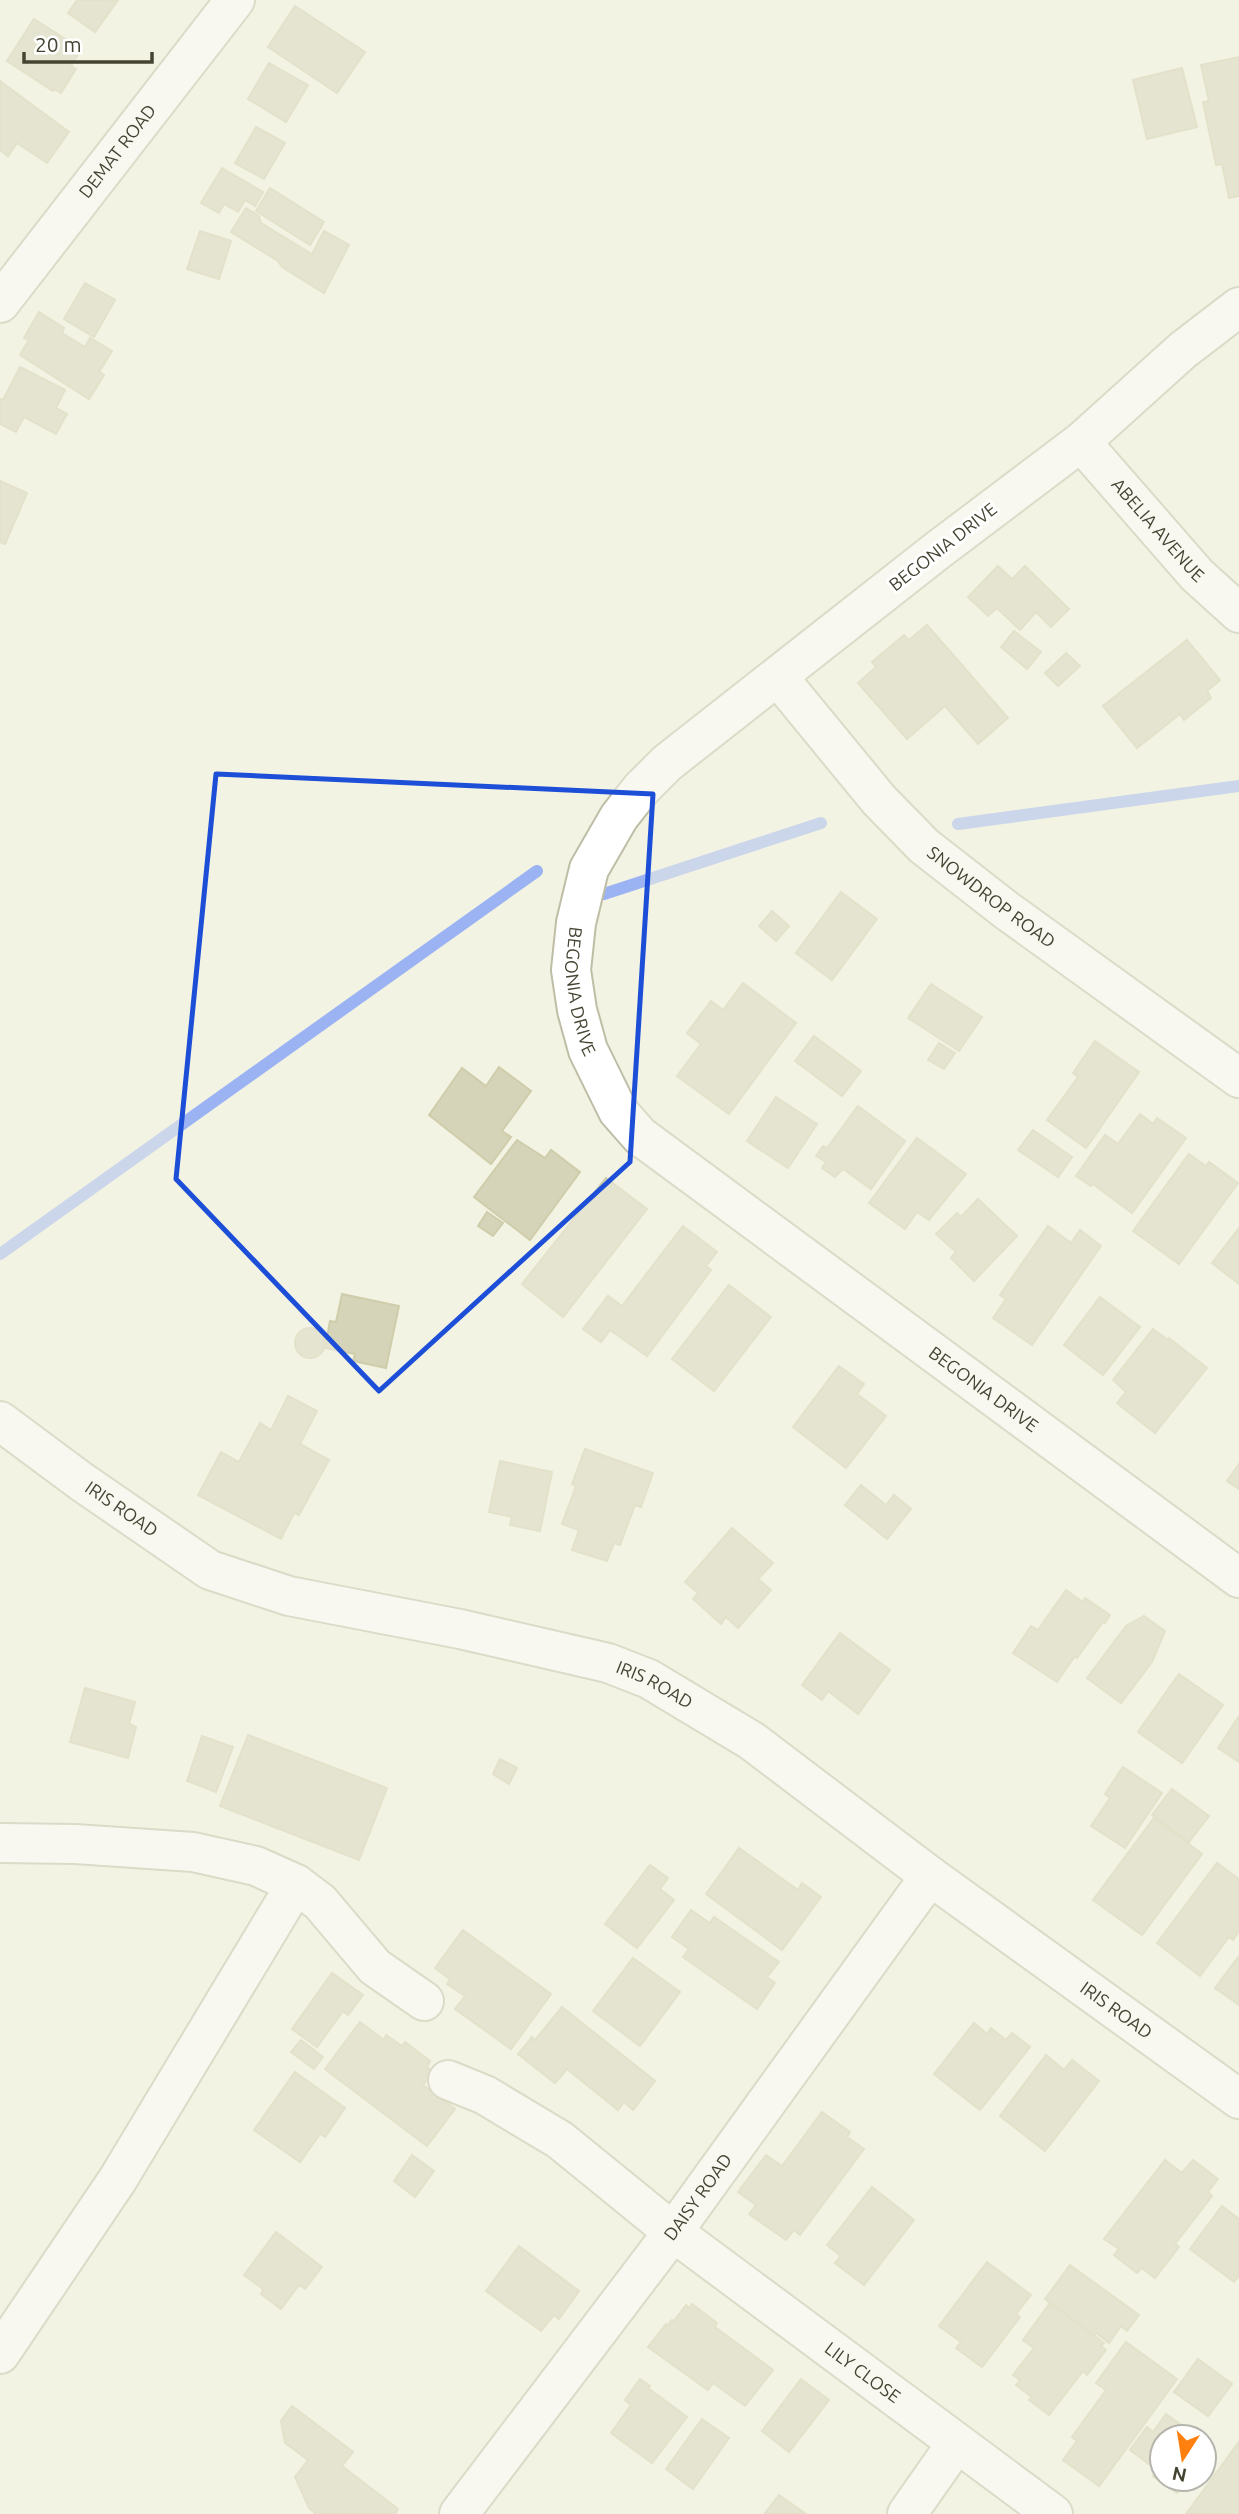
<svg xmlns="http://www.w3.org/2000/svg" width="1239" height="2514" font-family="Ubuntu,sans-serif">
<rect width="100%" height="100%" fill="#f2f3e3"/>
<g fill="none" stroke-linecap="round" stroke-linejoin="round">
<g stroke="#9bb3f3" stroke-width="12">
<path d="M 958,824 L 1239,786"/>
<path d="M 604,894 L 821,823"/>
<path d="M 0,1254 L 537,871"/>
</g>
</g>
<g fill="#d5d3b8" stroke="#d0cdab" stroke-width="2">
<path d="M 77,0 L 118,0 L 95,32 L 68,13 Z"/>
<path d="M 295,6 L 365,52 L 337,93 L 268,47 Z"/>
<path d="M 34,19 L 81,49 L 71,66 L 76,69 L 61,93 L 54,89 L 53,91 L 7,61 Z"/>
<path d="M 1239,57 L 1239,196 L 1229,198 L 1222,164 L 1216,165 L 1203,102 L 1209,101 L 1201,65 Z"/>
<path d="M 269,63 L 308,85 L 286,122 L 248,99 Z"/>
<path d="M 1182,68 L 1197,127 L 1147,139 L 1133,80 Z"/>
<path d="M 0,81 L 69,132 L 47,163 L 17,143 L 8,156 L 0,150 Z"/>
<path d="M 256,127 L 285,143 L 264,179 L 235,163 Z"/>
<path d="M 222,168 L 263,192 L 255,206 L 245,200 L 238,212 L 224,204 L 219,213 L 201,203 Z"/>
<path d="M 270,188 L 324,222 L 310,245 L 256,211 Z"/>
<path d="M 246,208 L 259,216 L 261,223 L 312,254 L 324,231 L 349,245 L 324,293 L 282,267 L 278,261 L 231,232 Z"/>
<path d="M 200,231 L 231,241 L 219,279 L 187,269 Z"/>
<path d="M 85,283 L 115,300 L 94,337 L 64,319 Z"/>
<path d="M 39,312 L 64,328 L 62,333 L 85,347 L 90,338 L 112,351 L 99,372 L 104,375 L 89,399 L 20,355 L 29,340 L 24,338 Z"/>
<path d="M 20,367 L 65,390 L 56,408 L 67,414 L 56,434 L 24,417 L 16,432 L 0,424 L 0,399 L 3,400 Z"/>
<path d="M 0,481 L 27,493 L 5,544 L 0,542 Z"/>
<path d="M 998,566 L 1012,579 L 1025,566 L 1069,609 L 1051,627 L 1036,612 L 1020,630 L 997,608 L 988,616 L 968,597 Z"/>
<path d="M 927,625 L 1008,718 L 978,744 L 945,706 L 907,739 L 858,683 L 876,667 L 872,662 L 904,635 L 909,640 Z"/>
<path d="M 1014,631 L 1041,652 L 1027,669 L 1001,647 Z"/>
<path d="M 1187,640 L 1220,680 L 1207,691 L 1211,698 L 1184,720 L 1180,714 L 1137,748 L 1103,706 Z"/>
<path d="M 1066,653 L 1080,666 L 1058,686 L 1045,673 Z"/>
<path d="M 841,892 L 877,919 L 832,980 L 796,953 Z"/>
<path d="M 772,911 L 789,926 L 776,941 L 759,926 Z"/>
<path d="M 743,983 L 796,1023 L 729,1114 L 677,1076 L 701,1044 L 687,1033 L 711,1001 L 723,1010 Z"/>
<path d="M 931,984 L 982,1017 L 959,1051 L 908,1018 Z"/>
<path d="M 814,1036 L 861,1071 L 842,1096 L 795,1061 Z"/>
<path d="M 1095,1041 L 1139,1072 L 1086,1148 L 1047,1120 L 1078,1077 L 1073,1073 Z"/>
<path d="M 939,1043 L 955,1053 L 944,1069 L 928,1060 Z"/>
<path d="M 499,1067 L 531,1091 L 502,1131 L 511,1137 L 491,1164 L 429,1115 L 462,1068 L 486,1086 Z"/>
<path d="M 776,1097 L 817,1124 L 788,1168 L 747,1141 Z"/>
<path d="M 858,1106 L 905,1141 L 871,1189 L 843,1169 L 835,1177 L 822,1168 L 826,1162 L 816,1156 L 823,1146 L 827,1148 Z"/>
<path d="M 1140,1114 L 1153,1124 L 1157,1118 L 1186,1138 L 1132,1213 L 1093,1184 L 1091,1186 L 1076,1176 L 1105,1135 L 1118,1144 Z"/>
<path d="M 1033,1130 L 1072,1157 L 1058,1177 L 1018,1150 Z"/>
<path d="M 917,1138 L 966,1174 L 929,1220 L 917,1212 L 905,1229 L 869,1203 Z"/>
<path d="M 517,1140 L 545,1158 L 551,1150 L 580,1172 L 530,1240 L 474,1197 Z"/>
<path d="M 1189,1154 L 1206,1166 L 1209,1162 L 1238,1183 L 1179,1264 L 1133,1231 Z"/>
<path d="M 606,1178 L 647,1209 L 563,1317 L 522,1284 Z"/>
<path d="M 978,1199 L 1017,1236 L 974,1281 L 951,1258 L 956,1252 L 936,1234 L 957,1213 L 961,1217 Z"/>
<path d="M 487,1212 L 503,1223 L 493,1236 L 478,1226 Z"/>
<path d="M 683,1226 L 717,1252 L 706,1266 L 711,1270 L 647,1356 L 610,1330 L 601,1342 L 583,1329 L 608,1296 L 622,1306 Z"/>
<path d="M 1048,1226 L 1071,1243 L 1080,1230 L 1101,1246 L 1032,1345 L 993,1318 L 1006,1299 L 1000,1295 Z"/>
<path d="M 1239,1228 L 1239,1284 L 1212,1263 Z"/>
<path d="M 729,1285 L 771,1317 L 714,1391 L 672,1359 Z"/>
<path d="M 342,1294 L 399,1306 L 386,1368 L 353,1361 L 355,1354 L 325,1348 L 330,1321 L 336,1322 Z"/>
<path d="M 1100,1297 L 1140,1327 L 1103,1375 L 1064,1345 Z"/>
<circle cx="310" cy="1343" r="15"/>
<path d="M 1153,1329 L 1168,1340 L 1169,1338 L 1207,1368 L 1155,1433 L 1117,1403 L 1126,1392 L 1113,1380 Z"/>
<path d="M 839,1366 L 864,1384 L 857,1394 L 886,1416 L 846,1468 L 793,1427 Z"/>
<path d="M 288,1396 L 317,1411 L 300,1444 L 329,1460 L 299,1515 L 294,1513 L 281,1539 L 198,1495 L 221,1452 L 239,1462 L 260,1423 L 271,1430 Z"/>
<path d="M 585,1449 L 653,1473 L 641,1507 L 635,1505 L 620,1545 L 614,1543 L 607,1561 L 572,1550 L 579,1530 L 562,1524 L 576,1486 L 572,1484 Z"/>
<path d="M 500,1461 L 552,1472 L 540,1531 L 510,1525 L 512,1517 L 489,1512 Z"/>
<path d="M 1239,1464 L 1239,1489 L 1227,1481 Z"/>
<path d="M 861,1485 L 886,1505 L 894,1495 L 911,1509 L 887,1539 L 845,1505 Z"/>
<path d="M 732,1528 L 773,1563 L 758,1579 L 771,1590 L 738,1628 L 726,1617 L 721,1624 L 693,1599 L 698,1593 L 685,1582 Z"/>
<path d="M 1066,1590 L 1083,1602 L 1085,1598 L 1110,1615 L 1105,1623 L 1103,1622 L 1077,1658 L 1075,1656 L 1057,1682 L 1013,1653 L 1031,1626 L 1038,1630 Z"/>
<path d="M 1144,1616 L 1165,1631 L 1152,1662 L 1121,1703 L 1087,1678 L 1126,1626 Z"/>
<path d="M 840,1633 L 890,1670 L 858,1714 L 828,1691 L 822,1700 L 802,1685 Z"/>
<path d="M 1179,1674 L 1223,1705 L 1182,1763 L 1138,1732 Z"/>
<path d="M 85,1688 L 135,1702 L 129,1724 L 136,1727 L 128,1758 L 70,1742 Z"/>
<path d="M 1239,1716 L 1239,1762 L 1218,1748 Z"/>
<path d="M 248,1735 L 387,1788 L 359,1860 L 220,1806 Z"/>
<path d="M 202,1736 L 233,1747 L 216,1792 L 187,1781 Z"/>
<path d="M 500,1759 L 517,1768 L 509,1784 L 493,1774 Z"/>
<path d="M 1123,1767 L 1162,1793 L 1125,1848 L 1091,1826 L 1110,1798 L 1105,1794 Z"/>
<path d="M 1172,1789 L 1209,1816 L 1189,1842 L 1152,1815 Z"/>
<path d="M 1154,1818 L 1202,1854 L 1142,1935 L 1093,1900 Z"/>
<path d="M 739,1848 L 798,1890 L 802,1883 L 821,1897 L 782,1950 L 706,1894 Z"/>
<path d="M 1217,1863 L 1239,1879 L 1239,1931 L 1233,1940 L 1229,1937 L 1200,1976 L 1157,1943 Z"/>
<path d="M 650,1865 L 668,1878 L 660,1889 L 674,1900 L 637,1948 L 605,1924 Z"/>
<path d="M 691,1910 L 710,1923 L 714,1917 L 779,1962 L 767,1977 L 775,1983 L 757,2009 L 683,1957 L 689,1949 L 672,1937 Z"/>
<path d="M 463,1930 L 551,1994 L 511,2049 L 455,2009 L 465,1996 L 447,1984 L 450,1979 L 435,1968 Z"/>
<path d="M 1239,1956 L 1239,2005 L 1215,1988 Z"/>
<path d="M 633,1958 L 680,1992 L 640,2046 L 593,2011 Z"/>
<path d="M 332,1973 L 363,1995 L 348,2015 L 343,2011 L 317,2047 L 292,2029 Z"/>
<path d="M 562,2007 L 655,2081 L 633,2110 L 624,2102 L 618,2110 L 567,2069 L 555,2083 L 518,2054 L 532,2037 L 535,2040 Z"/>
<path d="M 360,2022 L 384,2040 L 386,2035 L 402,2046 L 405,2042 L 430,2061 L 427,2067 L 433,2072 L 423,2085 L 455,2109 L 427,2146 L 325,2069 Z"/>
<path d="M 974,2023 L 987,2034 L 991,2028 L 1006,2040 L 1012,2033 L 1030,2047 L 980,2110 L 934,2074 Z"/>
<path d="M 301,2040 L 323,2057 L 314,2069 L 291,2052 Z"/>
<path d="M 1046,2055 L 1064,2070 L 1072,2060 L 1099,2081 L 1045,2151 L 1000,2116 Z"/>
<path d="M 295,2072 L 345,2108 L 325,2137 L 320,2134 L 300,2162 L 254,2130 Z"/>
<path d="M 822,2112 L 850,2132 L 847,2137 L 864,2149 L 800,2235 L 794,2230 L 786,2240 L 749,2214 L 756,2205 L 738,2192 L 766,2155 L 782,2166 Z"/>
<path d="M 412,2155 L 434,2171 L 415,2197 L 394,2181 Z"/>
<path d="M 1165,2160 L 1182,2173 L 1193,2160 L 1218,2179 L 1208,2192 L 1212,2196 L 1175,2244 L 1179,2247 L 1155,2278 L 1142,2268 L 1137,2273 L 1114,2255 L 1119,2249 L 1104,2239 Z"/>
<path d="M 872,2187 L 914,2220 L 864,2285 L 835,2263 L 841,2256 L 827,2245 Z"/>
<path d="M 1222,2206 L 1239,2219 L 1239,2276 L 1234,2282 L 1190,2249 Z"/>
<path d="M 276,2232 L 322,2267 L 305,2289 L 299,2285 L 281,2309 L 261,2294 L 263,2289 L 244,2275 Z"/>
<path d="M 519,2246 L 579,2291 L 559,2319 L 554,2315 L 541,2331 L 486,2291 Z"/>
<path d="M 987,2262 L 1031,2295 L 1016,2314 L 1020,2317 L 982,2367 L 956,2348 L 961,2342 L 939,2326 Z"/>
<path d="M 1070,2265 L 1139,2315 L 1127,2331 L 1121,2326 L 1109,2343 L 1096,2333 L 1094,2336 L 1045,2299 Z"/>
<path d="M 1050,2303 L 1104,2343 L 1101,2346 L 1106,2350 L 1087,2375 L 1083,2371 L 1049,2415 L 1029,2400 L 1032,2397 L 1016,2385 L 1020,2380 L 1013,2375 L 1034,2348 L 1023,2340 Z"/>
<path d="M 692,2304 L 717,2323 L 715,2327 L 773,2370 L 745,2406 L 713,2383 L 708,2390 L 648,2347 L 666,2324 L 667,2326 L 672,2320 L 674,2321 L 686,2305 L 689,2308 Z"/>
<path d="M 1126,2342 L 1177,2379 L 1099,2486 L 1063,2460 L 1077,2441 L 1072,2437 L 1106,2390 L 1096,2383 Z"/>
<path d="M 1198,2359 L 1232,2384 L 1208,2416 L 1174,2392 Z"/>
<path d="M 640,2379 L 650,2386 L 648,2388 L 687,2417 L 652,2463 L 611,2433 L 631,2405 L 625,2400 Z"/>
<path d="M 801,2379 L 829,2400 L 789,2452 L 762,2431 Z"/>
<path d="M 292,2406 L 353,2452 L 342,2466 L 398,2509 L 395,2514 L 316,2514 L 309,2508 L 295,2477 L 308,2460 L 285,2443 L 281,2421 Z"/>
<path d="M 1166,2414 L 1198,2437 L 1162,2437 L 1162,2479 L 1187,2479 L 1177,2493 L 1153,2476 L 1157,2470 L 1130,2450 L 1147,2427 L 1153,2432 Z"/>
<path d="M 702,2419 L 729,2438 L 693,2489 L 666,2469 Z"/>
<path d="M 1239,2442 L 1239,2514 L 1186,2514 Z"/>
<path d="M 779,2495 L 806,2514 L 765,2513 Z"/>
</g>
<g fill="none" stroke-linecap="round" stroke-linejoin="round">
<g stroke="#bebea6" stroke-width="42">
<g id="minor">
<path id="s1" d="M 1239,307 L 1183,350 L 1081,442 L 938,550 L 667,763 L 641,789 L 619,817 L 589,869 L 576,923 L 571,970 L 577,1010 L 588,1050 L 618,1111 L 640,1136 L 1239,1578"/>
<path id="s2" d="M 1081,442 L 1197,575 L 1239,613"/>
<path id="s3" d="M 778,677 L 879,800 L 924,846 L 1006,910 L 1239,1078"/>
<path id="s4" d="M 0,1421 L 82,1482 L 210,1570 L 289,1596 L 460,1629 L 608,1663 L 649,1679 L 752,1741 L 930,1876 L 1239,2099"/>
<path d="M 0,1843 L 75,1844 L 193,1852 L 256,1866 L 296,1884 L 320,1902 L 375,1967 L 424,2001"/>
<path id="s5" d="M 448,2080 L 485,2095 L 560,2140 L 673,2232 L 1053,2514"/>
<path d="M 0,2354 L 118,2179 L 296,1884"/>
<path id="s6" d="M 459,2514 L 673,2232 L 930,1876"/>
<path d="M 907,2514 L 956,2444"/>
</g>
</g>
<g stroke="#bebea6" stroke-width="42">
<g id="tertiary">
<path id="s7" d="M 0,303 L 235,0"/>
</g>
</g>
<use href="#minor" stroke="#fff" stroke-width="38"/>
<use href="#tertiary" stroke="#fff" stroke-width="38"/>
</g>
<path d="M0 0H1239V2514H0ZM 216,774 L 653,794 L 630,1162 L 379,1391 L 176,1179 Z" fill="#f2f3e3" fill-opacity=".55" fill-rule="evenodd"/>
<path fill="none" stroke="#1d4ed8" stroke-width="5" stroke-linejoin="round" d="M 216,774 L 653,794 L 630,1162 L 379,1391 L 176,1179 Z"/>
<g text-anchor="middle" stroke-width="6" stroke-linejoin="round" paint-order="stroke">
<g font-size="18" fill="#454433" stroke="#fff">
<text dy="6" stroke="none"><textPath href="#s7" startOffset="192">DEMAT ROAD</textPath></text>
<text dy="6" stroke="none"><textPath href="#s2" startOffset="117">ABELIA AVENUE</textPath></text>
<text transform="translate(943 547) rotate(-38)" y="6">BEGONIA DRIVE</text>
<text dy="6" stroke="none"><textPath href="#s3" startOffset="308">SNOWDROP ROAD</textPath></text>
<text dy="6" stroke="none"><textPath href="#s1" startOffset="989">BEGONIA DRIVE</textPath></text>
<text dy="6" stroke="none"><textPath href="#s1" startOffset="1577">BEGONIA DRIVE</textPath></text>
<text dy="6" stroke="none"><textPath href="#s4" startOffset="150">IRIS ROAD</textPath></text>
<text dy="6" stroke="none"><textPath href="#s4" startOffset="718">IRIS ROAD</textPath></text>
<text dy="6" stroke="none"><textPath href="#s4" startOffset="1284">IRIS ROAD</textPath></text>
<text dy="6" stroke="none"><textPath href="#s6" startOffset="397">DAISY ROAD</textPath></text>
<text dy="6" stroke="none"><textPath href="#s5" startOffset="509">LILY CLOSE</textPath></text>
</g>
</g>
<g transform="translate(1183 2458) rotate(192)"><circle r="33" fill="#ffffff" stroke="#b5b4ad" stroke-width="2"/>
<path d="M0-5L12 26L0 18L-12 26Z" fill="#ff800e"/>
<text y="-10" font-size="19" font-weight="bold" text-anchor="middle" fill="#454433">N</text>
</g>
<path d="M24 52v10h128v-10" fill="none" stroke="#454433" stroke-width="3.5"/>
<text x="35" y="52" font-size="21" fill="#454433" stroke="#ffffff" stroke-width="5" paint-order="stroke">20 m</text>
</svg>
